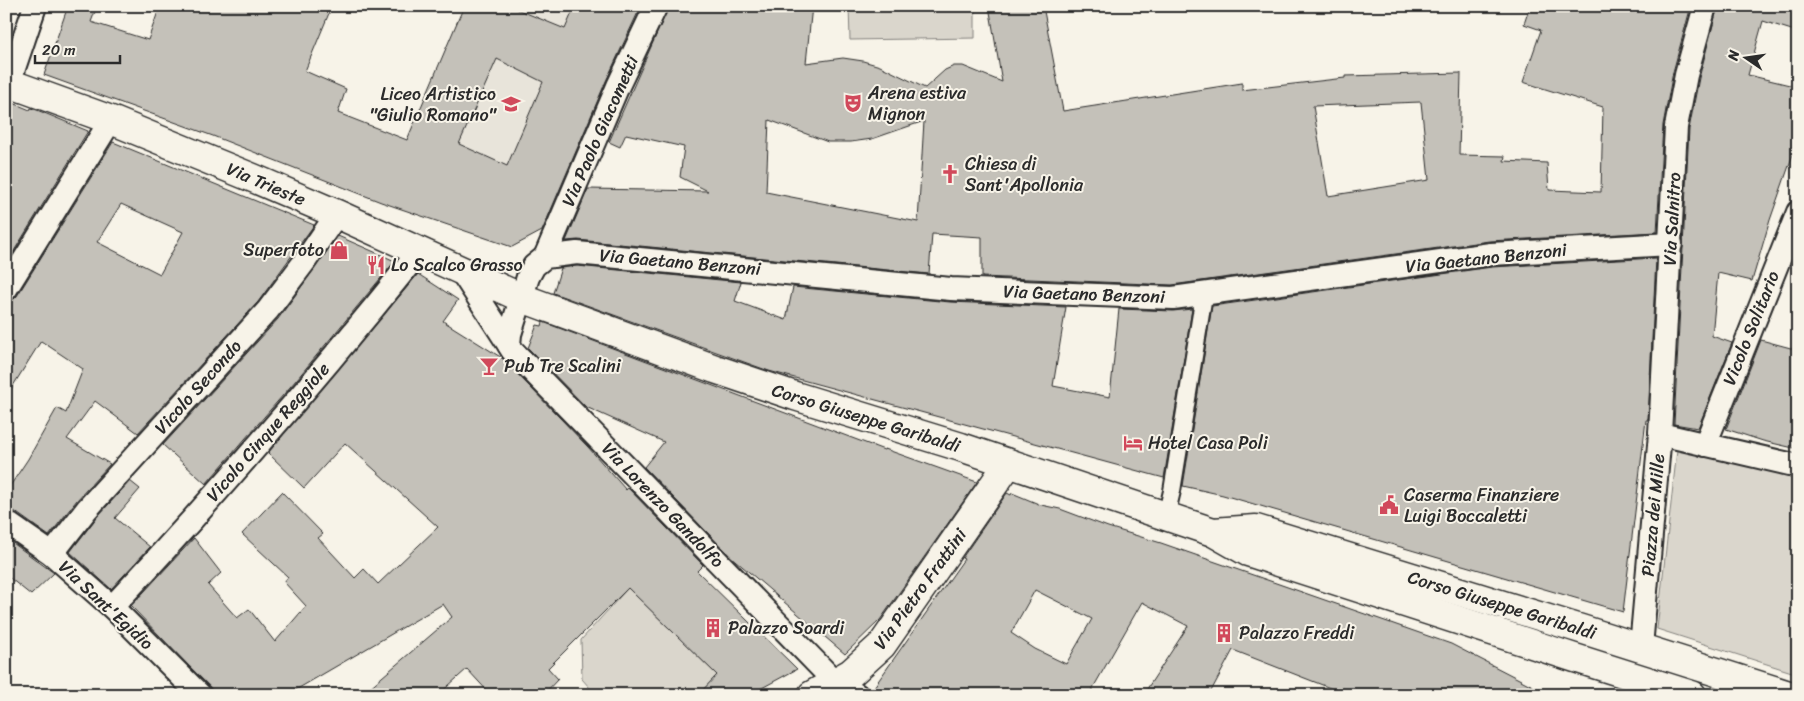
<svg xmlns="http://www.w3.org/2000/svg" width="1804" height="701" font-family="Sriracha,sans-serif">
<rect width="100%" height="100%" fill="#f7f3e8"/>
<filter id="ink" filterUnits="userSpaceOnUse"><feTurbulence type="fractalNoise" baseFrequency=".02" numOctaves="2"/><feDisplacementMap in="SourceGraphic" scale="10" xChannelSelector="R" yChannelSelector="G"/><feConvolveMatrix kernelMatrix="1 2 1 2 8 2 1 2 1" color-interpolation-filters="sRGB"/></filter>
<g filter="url(#ink)">
<path fill="#e8e4da" d="M 464,6 L 644,6 L 540,232 L 381,202 Z"/>
<g fill="#dad6cc" stroke="#82807c">
<path d="M 849,6 L 975,6 L 975,38 L 850,40 Z"/>
<path d="M 1677,450 L 1798,478 L 1798,674 L 1657,629 Z"/>
<path d="M 628,588 L 717,675 L 698,695 L 596,695 L 582,679 L 581,640 Z"/>
</g>
<g fill="#c4c1b9" stroke="#2b2b2b" fill-rule="evenodd">
<path d="M 68,6 L 97,6 L 91,22 L 148,40 L 160,6 L 332,6 L 305,71 L 346,89 L 338,113 L 407,140 L 464,6 L 509,6 L 565,29 L 575,6 L 641,6 L 606,81 L 542,231 L 512,247 L 381,202 L 213,136 L 44,75 ZM 497,59 L 543,82 L 507,166 L 459,144 Z"/>
<path d="M 669,6 L 812,6 L 806,63 L 843,58 L 863,61 L 880,66 L 925,88 L 945,70 L 954,66 L 963,66 L 1002,82 L 989,6 L 1043,6 L 1063,111 L 1242,83 L 1242,90 L 1345,78 L 1345,76 L 1461,73 L 1459,155 L 1505,156 L 1504,161 L 1547,163 L 1549,190 L 1601,192 L 1603,107 L 1523,82 L 1541,30 L 1524,24 L 1530,6 L 1691,6 L 1673,72 L 1663,125 L 1657,232 L 1489,241 L 1172,285 L 982,277 L 982,237 L 932,234 L 929,274 L 578,240 L 566,241 L 588,189 L 708,191 L 680,177 L 684,147 L 626,134 L 620,147 L 609,142 ZM 1421,102 L 1429,180 L 1328,196 L 1313,106 ZM 769,120 L 828,142 L 851,142 L 872,139 L 924,121 L 918,222 L 766,192 Z"/>
<path d="M 1718,6 L 1798,6 L 1798,32 L 1763,21 L 1748,75 L 1798,87 L 1798,140 L 1770,220 L 1752,281 L 1718,273 L 1712,336 L 1732,343 L 1698,428 L 1674,424 L 1689,129 L 1699,78 Z"/>
<path d="M 6,100 L 30,110 L 31,108 L 37,110 L 88,131 L 6,264 Z"/>
<path d="M 113,142 L 314,225 L 258,302 L 138,433 L 95,401 L 67,439 L 110,464 L 77,500 L 49,536 L 14,511 L 6,509 L 6,492 L 28,459 L 57,408 L 66,413 L 83,369 L 41,341 L 6,397 L 6,302 L 13,300 L 17,296 ZM 121,204 L 183,232 L 160,274 L 97,242 Z"/>
<path d="M 338,236 L 395,261 L 297,379 L 206,484 L 163,445 L 278,319 Z"/>
<path d="M 1656,258 L 1648,420 L 1646,420 L 1623,612 L 1223,495 L 1183,486 L 1212,306 L 1492,267 Z"/>
<path d="M 577,266 L 741,282 L 735,301 L 786,320 L 793,287 L 950,302 L 1066,307 L 1053,386 L 1110,397 L 1119,309 L 1173,311 L 1192,309 L 1164,478 L 769,371 L 553,293 L 561,268 Z"/>
<path d="M 418,274 L 458,300 L 443,321 L 502,358 L 588,447 L 626,490 L 628,488 L 703,565 L 697,571 L 797,669 L 749,695 L 698,695 L 717,675 L 628,588 L 548,668 L 558,679 L 543,695 L 491,695 L 467,669 L 438,695 L 361,695 L 452,617 L 443,604 L 287,695 L 217,695 L 131,606 L 194,538 L 221,573 L 208,585 L 237,618 L 249,609 L 275,642 L 306,606 L 284,582 L 288,577 L 242,534 L 282,492 L 323,534 L 318,538 L 355,578 L 364,569 L 378,584 L 438,527 L 345,443 L 304,488 L 268,453 Z"/>
<path d="M 543,322 L 884,450 L 885,449 L 977,482 L 880,620 L 845,654 L 729,555 L 644,467 L 664,442 L 586,407 L 528,348 L 537,325 L 542,326 Z"/>
<path d="M 1761,340 L 1798,350 L 1798,449 L 1763,441 L 1726,429 Z"/>
<path d="M 130,481 L 140,489 L 115,518 L 150,547 L 111,589 L 70,552 L 97,517 Z"/>
<path d="M 1007,493 L 1011,495 L 1012,493 L 1041,505 L 1060,509 L 1108,527 L 1161,543 L 1451,644 L 1550,695 L 1348,695 L 1233,650 L 1209,695 L 1143,695 L 1188,626 L 1142,602 L 1089,695 L 886,695 L 874,687 L 964,559 L 962,558 ZM 1035,590 L 1092,619 L 1066,664 L 1035,649 L 1011,633 Z"/>
<path d="M 6,538 L 54,573 L 31,595 L 6,575 Z"/>
</g>
<g fill="none" stroke-linecap="round" stroke-linejoin="round">
<g stroke="#2b2b2b" stroke-width="20">
<path id="pedestrian" d="M 1166,516 L 1172,491 L 1204,295"/>
</g>
<g stroke="#2b2b2b" stroke-width="26">
<g id="minor">
<path d="M 9,83 L 35,6"/>
<path d="M 545,257 L 618,86 L 656,6"/>
<path d="M 461,271 L 509,345"/>
<path d="M 6,289 L 111,120"/>
<path d="M 1660,434 L 1798,466"/>
<path d="M 1705,445 L 1798,212"/>
<path d="M 6,522 L 52,554 L 112,607 L 200,695"/>
<path d="M 52,554 L 87,509 L 268,310 L 305,261 L 337,214"/>
<path d="M 112,607 C 219,493 321,374 419,252"/>
<path d="M 1641,647 L 1660,434 L 1676,127 L 1686,75 L 1705,6"/>
<path d="M 857,695 L 835,682 L 512,350 L 509,345 L 510,334 L 528,277 L 534,266 L 545,257 L 577,253 L 951,289 L 1173,298 L 1491,254 L 1671,244"/>
</g>
</g>
<g stroke="#2b2b2b" stroke-width="31">
<path id="tertiary" d="M 812,695 L 851,673 L 882,645 L 1009,463"/>
</g>
<g stroke="#2b2b2b" stroke-width="31">
<g id="secondary">
<path d="M 6,82 L 111,120 L 253,178 L 337,214 L 522,298 L 715,369 L 795,396 L 961,447 L 1213,532 L 1248,552 L 1575,658 L 1692,695"/>
<path d="M 1213,532 L 1256,529 L 1581,629 L 1789,695"/>
</g>
</g>
<use href="#pedestrian" stroke="#f7f3e8" stroke-width="16"/>
<use href="#minor" stroke="#f7f3e8" stroke-width="22"/>
<use href="#tertiary" stroke="#f7f3e8" stroke-width="28"/>
<use href="#secondary" stroke="#f7f3e8" stroke-width="28"/>
</g>
</g>
<defs>
<g id="theatre-bare" transform="scale(1.5)"><path d="M-5-5.5Q0-4 5-5.5V0Q5 5 0 6Q-5 5-5 0ZM-3.3-2.5H-1v1.5H-3.3ZM1-2.5H3.3v1.5H1ZM-2.8 1Q0 5.5 2.8 1Z" fill="#d1495b" stroke="#f7f3e8" stroke-width="2.5" paint-order="stroke"/></g>
<g id="school-bare" transform="scale(1.5)"><path d="M0-5L7-2L0 1L-7-2ZM-4 1L0 2.5L4 1V4Q0 6-4 4Z" fill="#d1495b" stroke="#f7f3e8" stroke-width="2.5" paint-order="stroke"/></g>
<g id="church-bare" transform="scale(1.5)"><path d="M-1.2-6h2.4v3.5h3.3v2.4h-3.3V6h-2.4V-.1h-3.3v-2.4h3.3Z" fill="#d1495b" stroke="#f7f3e8" stroke-width="2.5" paint-order="stroke"/></g>
<g id="shop-bare" transform="scale(1.5)"><path d="M-5-2.5h2.3a2.7 3.5 0 0 1 5.4 0H5L5.5 6h-11ZM-1.5-2.5h3a1.5 2.3 0 0 0-3 0Z" fill="#d1495b" stroke="#f7f3e8" stroke-width="2.5" paint-order="stroke"/></g>
<g id="restaurant-bare" transform="scale(1.5)"><path d="M-5-6h1v4h1v-4h1v4h1v-4h1v5L-1.5 .5V6h-2V.5L-5-1ZM5-6V6H3V1.5H1.5Q1.5-4 5-6Z" fill="#d1495b" stroke="#f7f3e8" stroke-width="2.5" paint-order="stroke"/></g>
<g id="bar-bare" transform="scale(1.5)"><path d="M-6-5H6L.8 .8V4.5H3.5V6h-7V4.5H-.8V.8Z" fill="#d1495b" stroke="#f7f3e8" stroke-width="2.5" paint-order="stroke"/></g>
<g id="hotel-bare" transform="scale(1.5)"><path d="M-6-4.5h1.5V1H6V5H4.5V3h-9V5H-6ZM-4 0a1.8 1.8 0 1 1 3.6 0ZM.5 0V-2.5h3Q6-2.5 6 0Z" fill="#d1495b" stroke="#f7f3e8" stroke-width="2.5" paint-order="stroke"/></g>
<g id="civic-bare" transform="scale(1.5)"><path d="M-.6-6.5H3V-4.5H.6V-3L4-1V1h2V6H-6V1h2V-1L-.6-3ZM-1.2 2.5V6h2.4V2.5Z" fill="#d1495b" stroke="#f7f3e8" stroke-width="2.5" paint-order="stroke"/></g>
<g id="building-bare" transform="scale(1.5)"><path d="M-4-6H4V6H1V3H-1V6H-4ZM-2.5-4.3h1.7v1.8h-1.7ZM.8-4.3h1.7v1.8H.8ZM-2.5-1h1.7V.8h-1.7ZM.8-1h1.7V.8H.8Z" fill="#d1495b" stroke="#f7f3e8" stroke-width="2.5" paint-order="stroke"/></g>
</defs>
<g fill-rule="evenodd">
<use href="#theatre-bare" x="853" y="103"/>
<use href="#school-bare" x="511" y="104"/>
<use href="#church-bare" x="950" y="174"/>
<use href="#shop-bare" x="339" y="250"/>
<use href="#restaurant-bare" x="376" y="265"/>
<use href="#bar-bare" x="489" y="366"/>
<use href="#hotel-bare" x="1133" y="443"/>
<use href="#civic-bare" x="1389" y="505"/>
<use href="#building-bare" x="713" y="628"/>
<use href="#building-bare" x="1224" y="633"/>
</g>
<g text-anchor="middle" stroke-width="4" stroke-linejoin="round" paint-order="stroke">
<g font-size="18" fill="#2b2b2b" stroke="#f7f3e8" text-anchor="start">
<text x="868" y="99">Arena estiva<tspan x="868" dy="21">Mignon</tspan></text>
<text x="496" y="100" text-anchor="end">Liceo Artistico<tspan x="496" dy="21">"Giulio Romano"</tspan></text>
<text x="965" y="170">Chiesa di<tspan x="965" dy="21">Sant'Apollonia</tspan></text>
<text x="324" y="256" text-anchor="end">Superfoto</text>
<text x="391" y="271">Lo Scalco Grasso</text>
<text x="504" y="372">Pub Tre Scalini</text>
<text x="1148" y="449">Hotel Casa Poli</text>
<text x="1404" y="501">Caserma Finanziere<tspan x="1404" dy="21">Luigi Boccaletti</tspan></text>
<text x="728" y="634">Palazzo Soardi</text>
<text x="1239" y="639">Palazzo Freddi</text>
</g>
<g font-size="18" fill="#2b2b2b" stroke="#f7f3e8">
<text transform="translate(600 131) rotate(-66)" y="6">Via Paolo Giacometti</text>
<text transform="translate(266 184) rotate(23)" y="6">Via Trieste</text>
<text transform="translate(1672 219) rotate(-87)" y="6">Via Salnitro</text>
<text transform="translate(1486 258) rotate(-6)" y="6">Via Gaetano Benzoni</text>
<text transform="translate(680 262) rotate(5)" y="6">Via Gaetano Benzoni</text>
<text transform="translate(1084 294) rotate(2)" y="6">Via Gaetano Benzoni</text>
<text transform="translate(1751 328) rotate(-68)" y="6">Vicolo Solitario</text>
<text transform="translate(198 387) rotate(-48)" y="6">Vicolo Secondo</text>
<text transform="translate(866 418) rotate(17)" y="6">Corso Giuseppe Garibaldi</text>
<text transform="translate(268 432) rotate(-49)" y="6">Vicolo Cinque Reggiole</text>
<text transform="translate(663 505) rotate(46)" y="6">Via Lorenzo Gandolfo</text>
<text transform="translate(1653 515) rotate(-85)" y="6">Piazza dei Mille</text>
<text transform="translate(920 589) rotate(-54)" y="6">Via Pietro Frattini</text>
<text transform="translate(106 605) rotate(43)" y="6">Via Sant'Egidio</text>
<text transform="translate(1502 605) rotate(17)" y="6">Corso Giuseppe Garibaldi</text>
</g>
</g>
<rect width="1804" height="701" fill="none" stroke="#f7f3e8" stroke-width="25"/>
<rect x="12" y="12" width="1779" height="676" fill="none" stroke="#2b2b2b" stroke-width="2" filter="url(#ink)"/>
<g transform="translate(1746 58) rotate(283)" stroke="#f7f3e8" stroke-width="4" paint-order="stroke">
<path d="M0-4L9 19L0 12L-9 19Z" fill="#2b2b2b"/>
<text y="-8" font-size="14" font-weight="bold" text-anchor="middle" fill="#2b2b2b">N</text>
</g>
<path d="M35 55v8h85v-8" fill="none" stroke="#2b2b2b" stroke-width="2.5"/>
<text x="42" y="55" font-size="15" fill="#2b2b2b" stroke="#f7f3e8" stroke-width="4" paint-order="stroke">20 m</text>
</svg>
